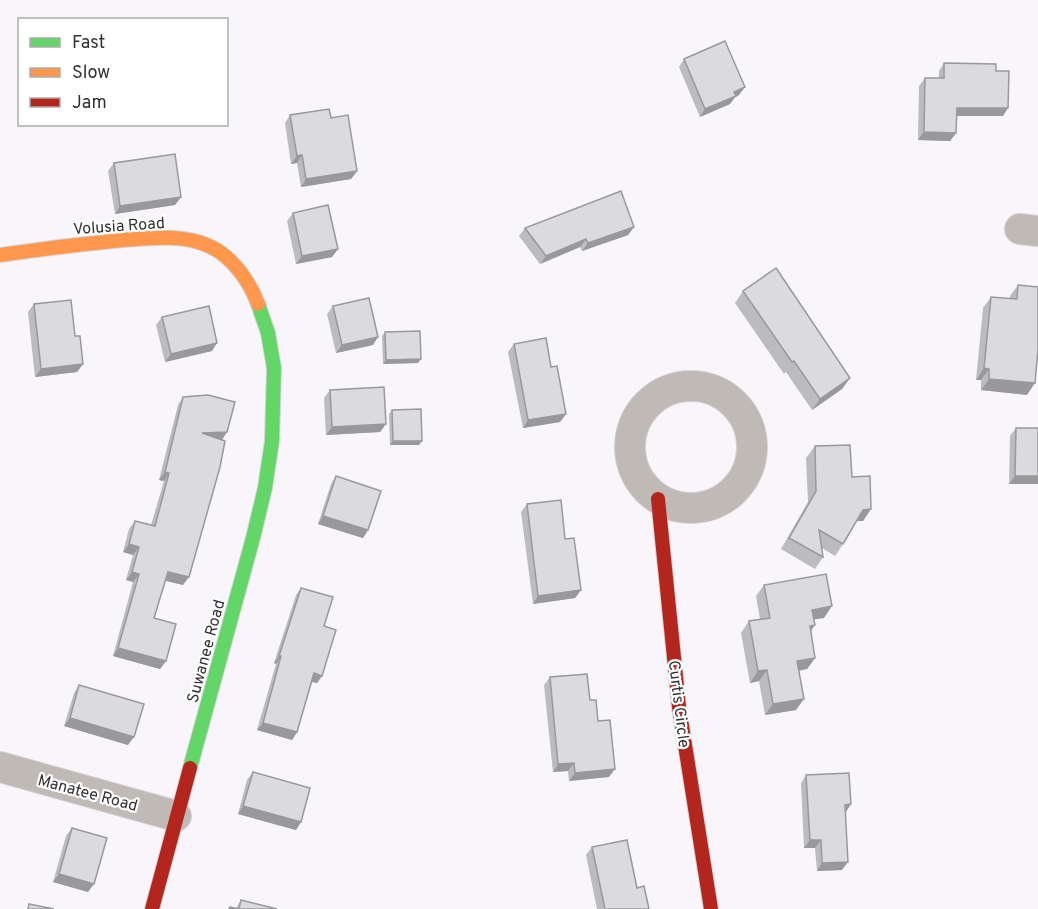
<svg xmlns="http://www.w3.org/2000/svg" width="1038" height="909" font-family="Overpass,sans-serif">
<rect width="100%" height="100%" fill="#f8f6fb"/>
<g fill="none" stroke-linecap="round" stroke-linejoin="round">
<g stroke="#d4d3d6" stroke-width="32">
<g id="street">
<path d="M 1020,229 L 1038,231"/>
<circle cx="691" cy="447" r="61"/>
<path d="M 0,767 L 176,816"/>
</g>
</g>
<g stroke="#d4d3d6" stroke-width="16">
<path id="fast" d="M 190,768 L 253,538 L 265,488 L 272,441 L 274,368 L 268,333 L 258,304"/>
</g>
<g stroke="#d4d3d6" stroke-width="16">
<path id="slow" d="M 0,255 C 41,249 82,244 123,240 C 150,238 183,234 209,246 C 232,256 250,282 258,304"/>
</g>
<g stroke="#d4d3d6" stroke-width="16">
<g id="jam">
<path d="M 658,499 L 679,707 L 711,909"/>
<path d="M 152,909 L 190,768"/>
</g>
</g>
<use href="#street" stroke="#bfbab5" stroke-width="30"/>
<use href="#fast" stroke="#63d668" stroke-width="14"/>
<use href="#slow" stroke="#ff974d" stroke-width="14"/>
<use href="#jam" stroke="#b3261e" stroke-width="14"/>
</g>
<g fill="#bcbbbe">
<path d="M 684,59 L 739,95 L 735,97 L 730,104 L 700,117 L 679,67 Z"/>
<path d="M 944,63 L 996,71 L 1003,116 L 956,116 L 956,133 L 950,141 L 918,140 L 919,86 L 925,78 L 939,78 L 939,71 Z"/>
<path d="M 290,115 L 331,118 L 357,171 L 351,179 L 301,187 L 297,163 L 291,164 L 285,123 Z"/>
<path d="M 114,163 L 181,197 L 175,205 L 115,214 L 108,171 Z"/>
<path d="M 293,213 L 338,249 L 332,257 L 296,264 L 287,221 Z"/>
<path d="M 634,227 L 628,235 L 582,251 L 580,247 L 540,264 L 519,236 L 525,228 Z"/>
<path d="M 1018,285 L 1027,395 L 981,390 L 981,380 L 976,380 L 983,308 L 991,297 L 1010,299 L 1010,296 Z"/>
<path d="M 743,291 L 850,378 L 842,389 L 812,410 L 786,372 L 784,374 L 735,303 Z"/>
<path d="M 34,304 L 75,336 L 83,364 L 77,372 L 35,377 L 28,312 Z"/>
<path d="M 333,306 L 373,345 L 336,353 L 327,314 Z"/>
<path d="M 162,317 L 212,351 L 165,362 L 156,325 Z"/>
<path d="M 385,332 L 418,363 L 383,364 L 382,336 Z"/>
<path d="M 514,344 L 551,367 L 566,414 L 560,422 L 523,428 L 508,352 Z"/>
<path d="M 330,390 L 386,424 L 380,432 L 326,435 L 324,398 Z"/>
<path d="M 183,397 L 222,440 L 183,585 L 165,580 L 154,618 L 166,661 L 160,669 L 113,656 L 133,582 L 126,580 L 133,555 L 123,552 L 129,529 L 135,521 L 151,525 L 164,481 L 159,480 L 178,405 Z"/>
<path d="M 392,410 L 419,445 L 390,445 L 389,414 Z"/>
<path d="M 1016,428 L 1038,484 L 1009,484 L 1010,436 Z"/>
<path d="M 815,446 L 852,477 L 871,509 L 863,521 L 856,521 L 843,544 L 835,556 L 822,548 L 823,557 L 815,569 L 781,549 L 808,502 L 806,458 Z"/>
<path d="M 336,476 L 368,530 L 363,538 L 318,524 L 331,484 Z"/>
<path d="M 527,504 L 581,590 L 575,598 L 533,604 L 521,512 Z"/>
<path d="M 764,585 L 824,618 L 814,619 L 811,632 L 815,658 L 807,669 L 799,671 L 796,710 L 765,715 L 759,681 L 750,683 L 741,633 L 749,621 L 760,619 L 756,596 Z"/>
<path d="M 301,588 L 324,626 L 322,676 L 317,683 L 312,682 L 297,732 L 292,740 L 257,730 L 276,664 L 274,663 L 296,595 Z"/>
<path d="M 550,677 L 598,721 L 609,777 L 569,781 L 568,771 L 553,772 L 544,685 Z"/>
<path d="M 79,685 L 128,745 L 64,726 L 74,693 Z"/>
<path d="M 253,772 L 301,822 L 296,830 L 238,814 L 247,780 Z"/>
<path d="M 806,775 L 845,812 L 842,870 L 817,871 L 815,848 L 804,848 L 801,783 Z"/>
<path d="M 72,828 L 88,892 L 53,882 L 66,836 Z"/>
<path d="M 592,847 L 649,909 L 597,909 L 586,855 Z"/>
<path d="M 241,900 L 277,909 L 228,909 L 230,907 L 236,908 Z"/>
</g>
<g fill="#99999b">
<path d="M 745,87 L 739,95 L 735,97 L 730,104 L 700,117 L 705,109 L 734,92 Z"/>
<path d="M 957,108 L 1008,108 L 1003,116 L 951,116 Z"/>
<path d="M 924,132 L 956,133 L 950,141 L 918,140 Z"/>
<path d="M 302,155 L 297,163 L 291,164 L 297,156 Z"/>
<path d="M 357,171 L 351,179 L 301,187 L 306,179 Z"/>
<path d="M 181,197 L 175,205 L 115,214 L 120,206 Z"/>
<path d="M 634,227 L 628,235 L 582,251 L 588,243 Z"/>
<path d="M 586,239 L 580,247 L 540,264 L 546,256 Z"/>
<path d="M 338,249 L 332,257 L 296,264 L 302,256 Z"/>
<path d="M 378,337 L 373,345 L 336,353 L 342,345 Z"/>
<path d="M 217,343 L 212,351 L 165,362 L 171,354 Z"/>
<path d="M 421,359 L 418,363 L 383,364 L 386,360 Z"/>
<path d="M 83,364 L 77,372 L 35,377 L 41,369 Z"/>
<path d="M 984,368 L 989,369 L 981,380 L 976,380 Z"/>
<path d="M 850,378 L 842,389 L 812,410 L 820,399 Z"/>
<path d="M 989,379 L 1035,383 L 1027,395 L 981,390 Z"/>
<path d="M 566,414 L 560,422 L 523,428 L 528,420 Z"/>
<path d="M 386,424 L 380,432 L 326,435 L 332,427 Z"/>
<path d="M 227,432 L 222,440 L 202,433 Z"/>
<path d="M 393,441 L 422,441 L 419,445 L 390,445 Z"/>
<path d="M 165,472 L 169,473 L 164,481 L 159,480 Z"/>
<path d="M 1015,476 L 1038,476 L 1038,484 L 1009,484 Z"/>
<path d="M 871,509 L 863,521 L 854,521 L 863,510 Z"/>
<path d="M 323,516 L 368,530 L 363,538 L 318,524 Z"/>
<path d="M 129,544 L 139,547 L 133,555 L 123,552 Z"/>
<path d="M 132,572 L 139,574 L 133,582 L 126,580 Z"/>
<path d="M 168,572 L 189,577 L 183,585 L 162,580 Z"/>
<path d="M 581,590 L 575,598 L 533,604 L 538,596 Z"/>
<path d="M 832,606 L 824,618 L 804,621 L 812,610 Z"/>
<path d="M 815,625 L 807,637 L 810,626 Z"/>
<path d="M 118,648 L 166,661 L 160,669 L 113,656 Z"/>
<path d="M 279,656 L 281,656 L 276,664 L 274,663 Z"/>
<path d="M 815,658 L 807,669 L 789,672 L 797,661 Z"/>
<path d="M 767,670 L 759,681 L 750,683 L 758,671 Z"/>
<path d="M 314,673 L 322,676 L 317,683 L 309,681 Z"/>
<path d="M 804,699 L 796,710 L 765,715 L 773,704 Z"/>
<path d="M 70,718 L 134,737 L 128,745 L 64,726 Z"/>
<path d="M 263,723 L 297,732 L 292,740 L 257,730 Z"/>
<path d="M 574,763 L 568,771 L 553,772 L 558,764 Z"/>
<path d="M 615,769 L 609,777 L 569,781 L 575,773 Z"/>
<path d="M 851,804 L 846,812 L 845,805 Z"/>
<path d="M 243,806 L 301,822 L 296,830 L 238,814 Z"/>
<path d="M 810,840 L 821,840 L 815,848 L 804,848 Z"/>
<path d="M 848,862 L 842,870 L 817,871 L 822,863 Z"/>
<path d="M 59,874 L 94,884 L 88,892 L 53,882 Z"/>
</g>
<g fill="#dbdadd" stroke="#99999b" stroke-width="1.5">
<path d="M 725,41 L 745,87 L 734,92 L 736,96 L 705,109 L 684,59 Z"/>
<path d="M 944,63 L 996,64 L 996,71 L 1009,71 L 1008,108 L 957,108 L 956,133 L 924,132 L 925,78 L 944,78 Z"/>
<path d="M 329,109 L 331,118 L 348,115 L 357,171 L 306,179 L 302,155 L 297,156 L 290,115 Z"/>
<path d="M 175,154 L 181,197 L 120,206 L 114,163 Z"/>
<path d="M 621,191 L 634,227 L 588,243 L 586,239 L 546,256 L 525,228 Z"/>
<path d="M 328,205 L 338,249 L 302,256 L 293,213 Z"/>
<path d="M 776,268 L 850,378 L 820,399 L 794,361 L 792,362 L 743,291 Z"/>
<path d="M 1018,285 L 1038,287 L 1038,349 L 1035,383 L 989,379 L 989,369 L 984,368 L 991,297 L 1017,299 Z"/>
<path d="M 369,298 L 378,337 L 342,345 L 333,306 Z"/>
<path d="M 71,300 L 75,336 L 80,336 L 83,364 L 41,369 L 34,304 Z"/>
<path d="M 209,306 L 217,343 L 171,354 L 162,317 Z"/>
<path d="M 420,331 L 421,359 L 386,360 L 385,332 Z"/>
<path d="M 546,338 L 551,367 L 557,366 L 566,414 L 528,420 L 514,344 Z"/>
<path d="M 384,387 L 386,424 L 332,427 L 330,390 Z"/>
<path d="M 208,395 L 235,402 L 227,432 L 202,433 L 225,441 L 220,467 L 189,577 L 168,572 L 154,618 L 176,624 L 166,661 L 118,648 L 139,574 L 132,572 L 139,547 L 129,544 L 135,521 L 155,526 L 169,473 L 165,472 L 183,397 Z"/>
<path d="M 421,409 L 422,441 L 393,441 L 392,410 Z"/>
<path d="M 1016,428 L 1038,428 L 1038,476 L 1015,476 Z"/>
<path d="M 850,445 L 852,477 L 870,476 L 871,509 L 863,510 L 843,544 L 819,530 L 823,557 L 789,538 L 816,491 L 815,446 Z"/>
<path d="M 336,476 L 381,491 L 368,530 L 323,516 Z"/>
<path d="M 561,500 L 565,539 L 574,538 L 581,590 L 538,596 L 527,504 Z"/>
<path d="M 826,574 L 832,606 L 812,610 L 815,625 L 810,626 L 815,658 L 797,661 L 804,699 L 773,704 L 767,670 L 758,671 L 749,621 L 770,618 L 764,585 Z"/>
<path d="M 301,588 L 333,597 L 324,626 L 336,630 L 322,676 L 314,673 L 297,732 L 263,723 L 281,656 L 279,656 Z"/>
<path d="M 587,674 L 590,700 L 596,700 L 598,721 L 610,720 L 615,769 L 575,773 L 574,763 L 558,764 L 550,677 Z"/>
<path d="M 79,685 L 144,704 L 134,737 L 70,718 Z"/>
<path d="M 253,772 L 310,788 L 301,822 L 243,806 Z"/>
<path d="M 849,773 L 851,804 L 845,805 L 848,862 L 822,863 L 821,840 L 810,840 L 806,775 Z"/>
<path d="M 72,828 L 107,838 L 94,884 L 59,874 Z"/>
<path d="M 627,840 L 637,888 L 644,886 L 649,909 L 605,909 L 592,847 Z"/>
<path d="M 241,900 L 277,909 L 239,909 Z"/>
<path d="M 29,904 L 54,909 L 28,909 Z"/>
<path d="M 230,907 L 239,909 L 229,909 Z"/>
</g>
<g text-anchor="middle" stroke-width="4.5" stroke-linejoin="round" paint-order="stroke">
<g font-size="16" fill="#323133" stroke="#fff">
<text transform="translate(119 225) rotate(-4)" y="6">Volusia Road</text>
<text transform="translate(205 651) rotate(-75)" y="6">Suwanee Road</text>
<text transform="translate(680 704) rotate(83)" y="6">Curtis Circle</text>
<text transform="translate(88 792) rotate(15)" y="6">Manatee Road</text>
</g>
</g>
<rect x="18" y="18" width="210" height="108" fill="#ffffff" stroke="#adadad" stroke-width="1.5"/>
<rect x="30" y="38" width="30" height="9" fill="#63d668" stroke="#adadad" stroke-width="1.5"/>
<text x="72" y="48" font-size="18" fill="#323133">Fast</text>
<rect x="30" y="68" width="30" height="9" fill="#ff974d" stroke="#adadad" stroke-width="1.5"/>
<text x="72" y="78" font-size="18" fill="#323133">Slow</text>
<rect x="30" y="98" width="30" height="9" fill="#b3261e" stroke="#adadad" stroke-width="1.5"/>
<text x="72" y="108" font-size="18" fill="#323133">Jam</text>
</svg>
